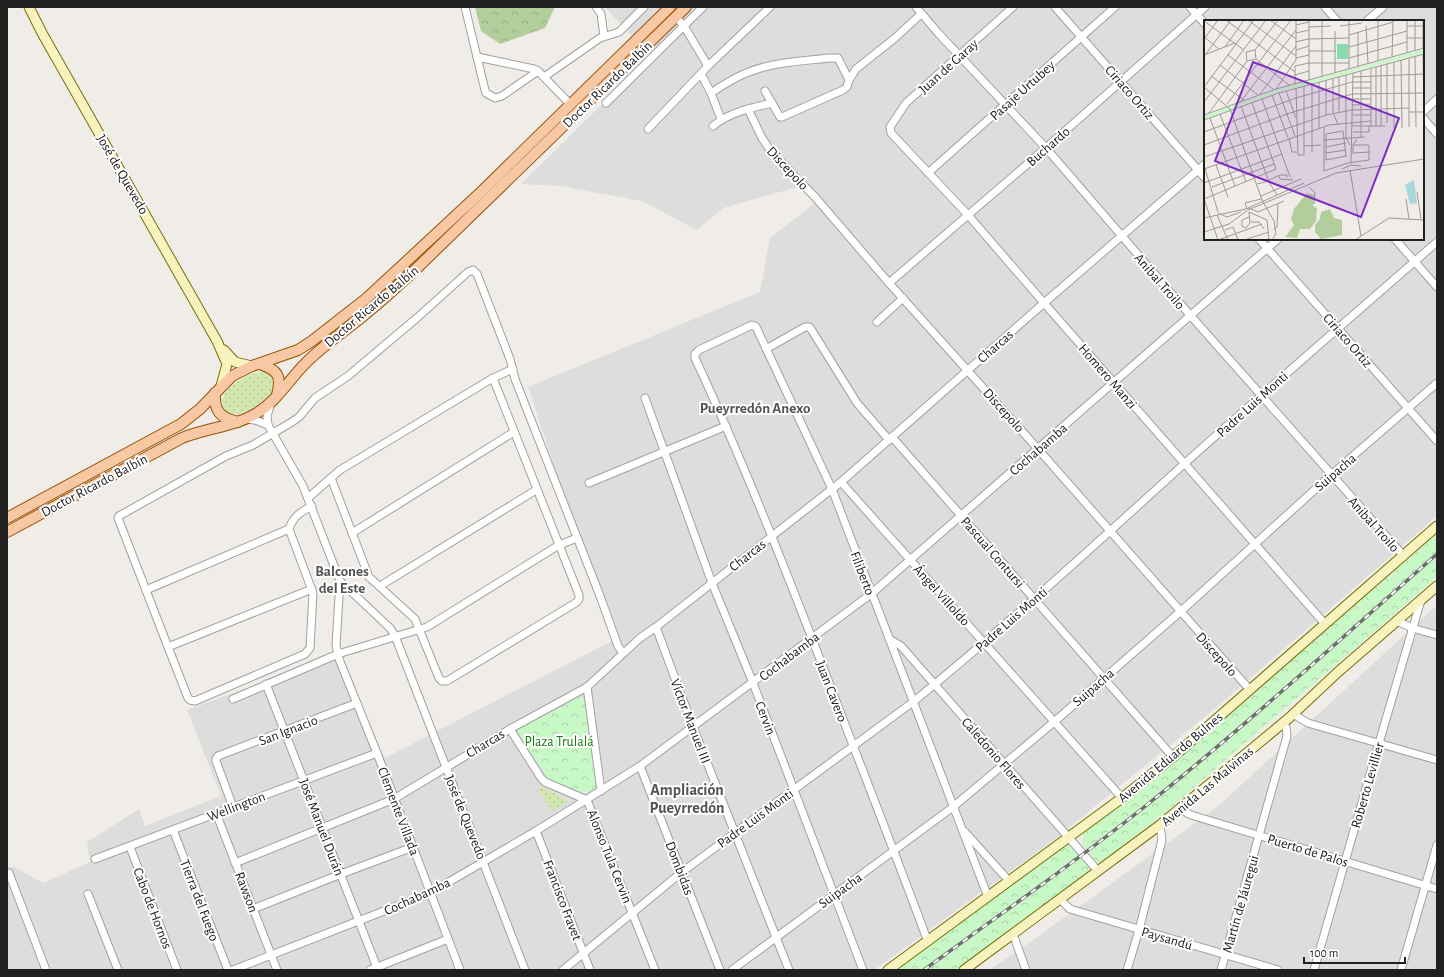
<svg xmlns="http://www.w3.org/2000/svg" width="1444" height="977" font-family="'Alegreya Sans',sans-serif">
<defs>
<pattern id="grass-dots" width="8" height="8" patternUnits="userSpaceOnUse"><rect width="8" height="8" fill="#d3e8af"/><path d="M2 2h.1M6 6h.1" fill="none" stroke="#b5c796" stroke-width="1.8" stroke-linecap="round"/></pattern>
<pattern id="forest-crowns" width="20" height="18" patternUnits="userSpaceOnUse"><rect width="20" height="18" fill="#b2ce9d"/><path d="M2 6a3 3 0 1 1 6 0M12 15a3 3 0 1 1 6 0" fill="none" stroke="#99b187"/></pattern>
<pattern id="park-crowns" width="20" height="18" patternUnits="userSpaceOnUse"><rect width="20" height="18" fill="#c9f8c7"/><path d="M2 6a3 3 0 1 1 6 0M12 15a3 3 0 1 1 6 0" fill="none" stroke="#acd4ab"/></pattern>
</defs>
<rect width="100%" height="100%" fill="#f0ece7"/>
<g fill="#dedddd" fill-rule="evenodd">
<path d="M 605,7 L 1437,7 L 1437,516 L 1218,706 L 1055,839 L 874,970 L 7,970 L 7,867 L 14,867 L 43,883 L 90,862 L 87,842 L 139,809 L 145,826 L 221,796 L 187,710 L 334,657 L 385,758 L 612,641 L 528,387 L 760,292 L 770,238 L 815,203 L 801,186 L 723,208 L 697,230 L 642,201 L 561,186 L 521,184 L 651,56 ZM 1205,21 L 1423,21 L 1423,239 L 1205,239 Z"/>
<path d="M 1437,605 L 1437,970 L 989,970 L 1029,943 L 1216,808 Z"/>
</g>
<g fill="url(#grass-dots)">
<path d="M 262,371 C 275,374 276,382 272,393 C 261,404 225,431 222,400 C 228,384 247,375 262,371 Z"/>
<path d="M 542,787 L 569,801 L 553,811 L 537,789 Z"/>
</g>
<path fill="url(#forest-crowns)" d="M 475,7 L 555,7 L 545,28 L 500,44 L 481,31 Z"/>
<g fill="url(#park-crowns)">
<path d="M 1437,534 L 1437,577 L 1169,809 L 1103,862 L 1097,863 L 1082,843 L 1083,832 L 1172,765 Z"/>
<path d="M 578,695 L 585,700 L 597,786 L 585,794 L 551,782 L 546,776 L 518,733 L 519,728 Z"/>
<path d="M 1069,843 L 1089,866 L 1088,873 L 955,970 L 892,970 L 1062,846 Z"/>
</g>
<g fill="none" stroke-linecap="round" stroke-linejoin="round">
<g stroke="#a1a1a1" stroke-width="9">
<g id="minor">
<path d="M 465,7 L 477,57 L 534,69 L 538,71 L 571,105"/>
<path d="M 596,7 L 601,14 L 604,36"/>
<path d="M 916,7 L 939,34 L 1046,148 L 1190,315 L 1403,555"/>
<path d="M 1013,7 L 906,103 L 890,127 L 891,133 L 968,215 L 1044,303 L 1325,624"/>
<path d="M 1055,7 L 1205,178"/>
<path d="M 1190,7 L 1205,24"/>
<path d="M 1325,7 L 1337,21"/>
<path d="M 676,17 L 684,26 L 708,66"/>
<path d="M 1367,21 L 1383,7"/>
<path d="M 477,57 L 485,90 L 486,93 L 495,98 L 502,96 L 538,71"/>
<path d="M 701,74 L 711,93 L 721,119"/>
<path d="M 544,77 L 600,38 L 619,32 L 644,7"/>
<path d="M 765,91 L 780,117 L 782,117 L 843,90 L 847,87 L 849,80 L 856,69 L 895,38 L 921,14"/>
<path d="M 711,93 C 723,85 735,77 749,72 C 773,62 803,61 829,58 L 838,58 L 849,80"/>
<path d="M 606,103 L 703,7"/>
<path d="M 748,109 L 762,138 L 772,153 L 815,197 L 889,283 L 1038,449 L 1250,690"/>
<path d="M 1423,112 L 1437,99"/>
<path d="M 1423,118 L 1437,134"/>
<path d="M 713,126 C 730,112 751,108 772,103"/>
<path d="M 648,129 L 708,66 L 770,7"/>
<path d="M 928,173 L 1115,7"/>
<path d="M 1259,239 L 1437,441"/>
<path d="M 1395,239 L 1437,287"/>
<path d="M 889,283 L 1046,148 L 1205,7"/>
<path d="M 877,322 L 903,298"/>
<path d="M 766,349 L 805,327 L 809,327 L 811,329 L 857,403 L 889,440"/>
<path d="M 645,398 L 712,583 L 753,683 L 863,970"/>
<path d="M 271,403 L 267,416 L 268,425 L 303,486 L 340,581 L 336,645 L 339,659 L 377,753 L 460,970"/>
<path d="M 245,419 L 255,420 L 268,425"/>
<path d="M 892,437 L 1173,757"/>
<path d="M 331,478 L 369,577 L 415,619 L 439,678 L 442,681 L 447,681 L 577,602 L 579,599 L 579,595 L 493,378"/>
<path d="M 841,482 L 1122,798"/>
<path d="M 589,483 L 726,426"/>
<path d="M 308,498 L 340,470 L 493,378 L 513,369"/>
<path d="M 352,533 L 514,432"/>
<path d="M 340,581 L 390,628 L 395,636 L 525,970"/>
<path d="M 380,586 L 536,490"/>
<path d="M 312,589 L 168,647 L 118,518 L 119,516 L 226,456 L 253,445 L 292,422 L 299,417 L 315,398 L 348,376 L 418,317 L 468,272 L 473,270 L 477,274 L 510,359 L 515,379 L 600,596 L 618,646 L 623,653"/>
<path d="M 146,590 L 289,529 C 293,517 300,512 312,506"/>
<path d="M 1397,621 L 1412,628 L 1437,635"/>
<path d="M 656,627 L 693,727 L 789,970"/>
<path d="M 889,639 L 901,646 L 1098,871"/>
<path d="M 168,647 L 188,698 L 190,700 L 195,701 L 305,654 L 310,648 L 313,593 L 289,529"/>
<path d="M 266,684 L 378,970"/>
<path d="M 587,687 L 601,791"/>
<path d="M 233,699 L 338,654 L 427,627 L 559,545 L 577,538"/>
<path d="M 1293,714 L 1308,723 L 1437,760"/>
<path d="M 510,729 L 541,778 L 545,782 L 587,800 L 655,970"/>
<path d="M 640,766 L 720,970"/>
<path d="M 233,807 L 216,761 L 216,759 L 218,756 L 357,703"/>
<path d="M 1180,809 L 1191,815 L 1437,889"/>
<path d="M 216,813 L 277,970"/>
<path d="M 173,830 L 228,970"/>
<path d="M 536,831 L 590,970"/>
<path d="M 965,832 L 1009,881"/>
<path d="M 130,847 L 177,970"/>
<path d="M 95,859 L 377,753"/>
<path d="M 235,863 L 394,799 L 510,729 L 587,687 L 640,638 L 656,627 L 841,482 L 1044,303 L 1205,164"/>
<path d="M 9,873 L 46,970"/>
<path d="M 88,894 L 118,970"/>
<path d="M 1060,899 L 1070,909 L 1278,970"/>
<path d="M 253,909 L 341,874 L 413,847"/>
<path d="M 1013,934 L 1026,970"/>
<path d="M 928,942 C 894,850 858,759 823,667 C 783,563 742,459 695,358 L 695,354 L 699,350 L 752,325 L 756,327 L 832,489 L 988,897"/>
<path d="M 233,970 L 430,893 L 536,831 L 640,766 L 871,594 L 1278,239"/>
<path d="M 370,970 L 448,939"/>
<path d="M 563,970 L 682,872 L 913,702 C 1006,626 1095,545 1184,464 C 1268,389 1352,316 1437,242"/>
<path d="M 732,970 L 953,807 L 1054,722 L 1180,612 L 1331,475 L 1437,383"/>
<path d="M 1127,970 L 1139,930 L 1162,840 L 1160,825"/>
<path d="M 1221,970 L 1287,736 L 1286,727 L 1283,723"/>
<path d="M 1314,970 L 1379,743 L 1421,600"/>
<path d="M 1401,970 L 1437,845"/>
</g>
</g>
<g stroke="#757209" stroke-width="11">
<g id="secondary">
<path d="M 29,7 L 42,33 L 217,341 L 227,364 L 221,386"/>
<path d="M 224,350 L 235,362 L 252,366"/>
<path d="M 888,970 L 1122,798 L 1173,757 L 1437,526"/>
<path d="M 964,970 L 1160,825 L 1289,718 L 1338,672 L 1437,586"/>
</g>
</g>
<g stroke="#965206" stroke-width="12">
<g id="primary">
<path d="M 260,364 C 278,370 282,376 277,395"/>
<path d="M 215,393 C 214,411 220,418 238,422"/>
<path d="M 7,518 L 181,424 L 200,409 L 232,376 L 252,366 L 298,350 L 312,341 L 367,298 L 479,194 L 670,7"/>
<path d="M 7,532 L 182,438 C 206,428 234,427 257,413 C 280,399 292,374 312,357 C 330,340 351,327 369,311 C 385,298 400,284 415,270 L 686,7"/>
</g>
</g>
<use href="#minor" stroke="#fff" stroke-width="7"/>
<use href="#secondary" stroke="#f7f2be" stroke-width="9"/>
<use href="#primary" stroke="#f8c8a4" stroke-width="10"/>
<g stroke="#6e6e6e" stroke-width="3.5">
<path id="rail" d="M 924,970 C 997,916 1072,865 1143,808 C 1244,727 1340,640 1437,554"/>
</g>
<use href="#rail" stroke="#fff" stroke-width="2" stroke-dasharray="6" stroke-linecap="butt"/>
</g>
<g text-anchor="middle" stroke-width="4" stroke-linejoin="round" paint-order="stroke">
<g font-size="14" fill="#202020" stroke="#fff">
<text transform="translate(948 66) rotate(-42)" y="5">Juan de Garay</text>
<text transform="translate(607 84) rotate(-44)" y="5">Doctor Ricardo Balbín</text>
<text transform="translate(1022 90) rotate(-42)" y="5">Pasaje Urtubey</text>
<text transform="translate(1130 92) rotate(49)" y="5">Ciriaco Ortiz</text>
<text transform="translate(1048 146) rotate(-41)" y="5">Buchardo</text>
<text transform="translate(788 168) rotate(47)" y="5">Discepolo</text>
<text transform="translate(123 174) rotate(60)" y="5">José de Quevedo</text>
<text transform="translate(1160 281) rotate(49)" y="5">Anibal Troilo</text>
<text transform="translate(371 306) rotate(-40)" y="5">Doctor Ricardo Balbín</text>
<text transform="translate(1348 340) rotate(49)" y="5">Ciriaco Ortiz</text>
<text transform="translate(995 346) rotate(-41)" y="5">Charcas</text>
<text transform="translate(1108 376) rotate(49)" y="5">Homero Manzi</text>
<text transform="translate(1252 404) rotate(-42)" y="5">Padre Luis Monti</text>
<text transform="translate(1004 410) rotate(48)" y="5">Discepolo</text>
<text transform="translate(1038 449) rotate(-41)" y="5">Cochabamba</text>
<text transform="translate(1335 472) rotate(-41)" y="5">Suipacha</text>
<text transform="translate(94 485) rotate(-28)" y="5">Doctor Ricardo Balbín</text>
<text transform="translate(1374 524) rotate(48)" y="5">Anibal Troilo</text>
<text transform="translate(993 552) rotate(49)" y="5">Pascual Contursi</text>
<text transform="translate(747 555) rotate(-38)" y="5">Charcas</text>
<text transform="translate(863 573) rotate(69)" y="5">Filiberto</text>
<text transform="translate(942 595) rotate(48)" y="5">Ángel Villoldo</text>
<text transform="translate(1011 619) rotate(-41)" y="5">Padre Luis Monti</text>
<text transform="translate(1217 654) rotate(48)" y="5">Discepolo</text>
<text transform="translate(789 656) rotate(-37)" y="5">Cochabamba</text>
<text transform="translate(1093 687) rotate(-41)" y="5">Suipacha</text>
<text transform="translate(832 691) rotate(69)" y="5">Juan Cavero</text>
<text transform="translate(766 718) rotate(69)" y="5">Cervin</text>
<text transform="translate(691 721) rotate(69)" y="5">Víctor Manuel III</text>
<text transform="translate(288 730) rotate(-21)" y="5">San Ignacio</text>
<text transform="translate(485 743) rotate(-31)" y="5">Charcas</text>
<text transform="translate(994 753) rotate(49)" y="5">Caledonio Flores</text>
<text transform="translate(1170 757) rotate(-40)" y="5">Avenida Eduardo Bulnes</text>
<text transform="translate(1367 785) rotate(-74)" y="5">Roberto Levillier</text>
<text transform="translate(1207 786) rotate(-40)" y="5">Avenida Las Malvinas</text>
<text transform="translate(236 806) rotate(-21)" y="5">Wellington</text>
<text transform="translate(399 811) rotate(69)" y="5">Clemente Villada</text>
<text transform="translate(466 817) rotate(68)" y="5">José de Quevedo</text>
<text transform="translate(755 818) rotate(-36)" y="5">Padre Luis Monti</text>
<text transform="translate(322 827) rotate(69)" y="5">José Manuel Durán</text>
<text transform="translate(1308 850) rotate(17)" y="5">Puerto de Palos</text>
<text transform="translate(610 856) rotate(68)" y="5">Alonso Tula Cervin</text>
<text transform="translate(680 868) rotate(69)" y="5">Dombidas</text>
<text transform="translate(840 890) rotate(-36)" y="5">Suipacha</text>
<text transform="translate(247 892) rotate(69)" y="5">Rawson</text>
<text transform="translate(417 896) rotate(-25)" y="5">Cochabamba</text>
<text transform="translate(200 900) rotate(69)" y="5">Tierra del Fuego</text>
<text transform="translate(563 900) rotate(69)" y="5">Francisco Fravet</text>
<text transform="translate(1240 904) rotate(-74)" y="5">Martín de Jáuregui</text>
<text transform="translate(153 908) rotate(69)" y="5">Cabo de Hornos</text>
<text transform="translate(1167 938) rotate(16)" y="5">Paysandú</text>
</g>
<g font-size="14" fill="#167c10" stroke="#fff">
<text x="559" y="746">Plaza Trulalá</text>
</g>
<g font-size="15" font-weight="bold" fill="#535353" stroke="#fff">
<text x="755" y="413">Pueyrredón Anexo</text>
<text x="342" y="576">Balcones<tspan x="342" dy="17">del Este</tspan></text>
</g>
<g font-size="16" font-weight="bold" fill="#535353" stroke="#fff">
<text x="687" y="795">Ampliación<tspan x="687" dy="18">Pueyrredón</tspan></text>
</g>
</g>
<g transform="translate(1204 20)">
<rect width="220" height="220" fill="#f0ece7"/>
<path d="M 103,173 L 110,175 L 109,186 L 113,188 L 112,201 L 106,209 L 96,209 L 93,218 L 81,217 L 90,205 L 87,199 L 90,189 ZM 126,189 L 130,198 L 138,200 L 138,215 L 117,219 L 111,212 L 111,205 L 116,199 L 117,192 Z" fill="#b2ce9d"/>
<path d="M 220,29 L 220,33 L 150,51 L 150,49 ZM 149,49 L 149,52 L 82,70 L 81,67 ZM 80,67 L 81,70 L 0,99 L 0,96 Z" fill="#c9f8c7"/>
<path d="M 133,24 L 144,24 L 144,39 L 133,39 Z" fill="#88dcb0"/>
<path d="M 210,160 L 213,183 L 206,184 L 201,165 Z" fill="#a9d8dc"/>
<path fill="none" stroke="#9d9a97" stroke-width="1" d="M 22,0 L 91,52M 44,0 L 92,36M 66,0 L 92,19M 0,1 L 40,30M 92,5 L 105,2M 136,6 L 158,3M 162,6 L 164,43M 203,6 L 220,6M 105,7 L 127,6M 154,12 L 154,46M 92,13 L 105,10M 145,15 L 189,2M 0,17 L 15,29M 203,18 L 220,18M 0,19 L 14,0M 92,22 L 104,19 L 145,18M 21,27 L 40,0M 145,27 L 203,11M 219,28 L 219,0M 92,30 L 105,26M 105,31 L 132,31M 211,31 L 211,0M 203,33 L 203,0M 2,34 L 27,0M 219,34 L 220,92M 0,35 L 31,23M 24,35 L 69,69M 188,36 L 189,0M 211,36 L 212,107M 92,38 L 105,35M 145,38 L 203,22M 205,38 L 205,107M 52,39 L 85,65M 197,40 L 198,108M 43,41 L 42,32 L 51,30 L 74,0M 174,41 L 174,0M 190,42 L 190,108M 183,44 L 183,103M 16,45 L 54,75M 177,45 L 177,106M 91,46 L 105,43 L 145,43M 145,49 L 145,0M 167,49 L 167,106M 157,51 L 157,118M 131,52 L 131,11M 91,55 L 105,51M 142,55 L 142,118 L 146,125M 7,56 L 40,80M 118,56 L 118,0M 135,57 L 135,92M 149,57 L 220,54M 129,59 L 129,93 L 134,104M 105,60 L 105,0M 122,60 L 122,95M 115,62 L 115,108M 91,63 L 91,46M 0,67 L 26,89 L 58,180 L 70,201 L 72,214 L 68,220M 0,67 L 50,0M 92,68 L 94,135 L 100,135 L 100,66M 148,68 L 167,68M 72,69 L 92,40 L 92,0M 82,71 L 92,98M 75,73 L 91,116M 56,74 L 92,26M 68,75 L 84,118M 58,79 L 86,157M 149,79 L 167,79M 37,81 L 92,10M 0,82 L 62,0M 23,84 L 87,0M 149,85 L 167,84M 37,86 L 65,162 L 73,175M 205,92 L 220,92M 5,93 L 43,41 L 52,39 L 51,30M 16,94 L 42,162M 0,95 L 72,69 L 220,28M 149,95 L 167,95M 6,98 L 31,166M 0,100 L 75,73 L 220,34M 148,106 L 181,106M 172,106 L 172,47M 120,107 L 120,151 L 144,143 L 165,140 L 165,125 L 149,125M 0,112 L 92,78 L 148,62 L 167,62M 149,112 L 165,112 L 165,106M 85,118 L 88,132 L 93,132M 120,120 L 161,117M 0,125 L 83,94 L 148,74 L 220,73M 100,126 L 117,125M 122,127 L 142,123M 108,132 L 108,64M 149,132 L 149,125 L 153,119M 122,133 L 142,130M 148,133 L 166,132M 0,137 L 122,95 L 148,90 L 205,88M 121,140 L 143,136M 122,140 L 122,114 L 139,111 L 142,136M 147,143 L 149,53M 0,145 L 14,192M 12,145 L 24,177M 0,149 L 125,105 L 167,101M 138,149 L 147,145 L 157,146M 146,150 L 157,216M 75,156 L 76,159 L 89,160M 65,160 L 76,155 L 83,155 L 83,158M 0,163 L 78,134M 53,164 L 65,161M 8,167 L 70,144M 105,167 L 111,173 L 110,184M 213,172 L 217,199M 57,176 L 97,159M 0,179 L 72,149 L 48,83M 0,179 L 14,220M 202,179 L 205,199M 44,188 L 100,163M 43,189 L 41,183 L 57,179M 47,189 L 54,192 L 80,181M 45,192 L 63,200 L 65,220M 14,193 L 23,197 L 37,192M 13,195 L 24,220M 45,197 L 38,200 L 38,206 L 42,208 L 46,203 L 45,192M 0,198 L 46,188M 47,202 L 55,202 L 60,209M 70,209 L 73,207 L 74,184M 21,210 L 29,207 L 34,220M 0,212 L 25,204 L 44,190 L 132,153 L 220,139M 14,220 L 58,204M 40,220 L 65,212M 151,220 L 185,198 L 220,200"/>
<path fill="#7b2cbf" fill-opacity="0.15" stroke="#7b2cbf" stroke-width="2" d="M 49,42 L 195,98 L 157,197 L 11,141 Z"/>
<rect width="220" height="220" fill="none" stroke="#202020" stroke-width="2"/>
</g>
<rect width="1444" height="977" fill="none" stroke="#202020" stroke-width="16"/>
<path d="M1304 957v6h101v-6" fill="none" stroke="#202020" stroke-width="2"/>
<text x="1310" y="957" font-size="12" fill="#202020" stroke="#ffffff" stroke-width="3" paint-order="stroke">100 m</text>
</svg>
